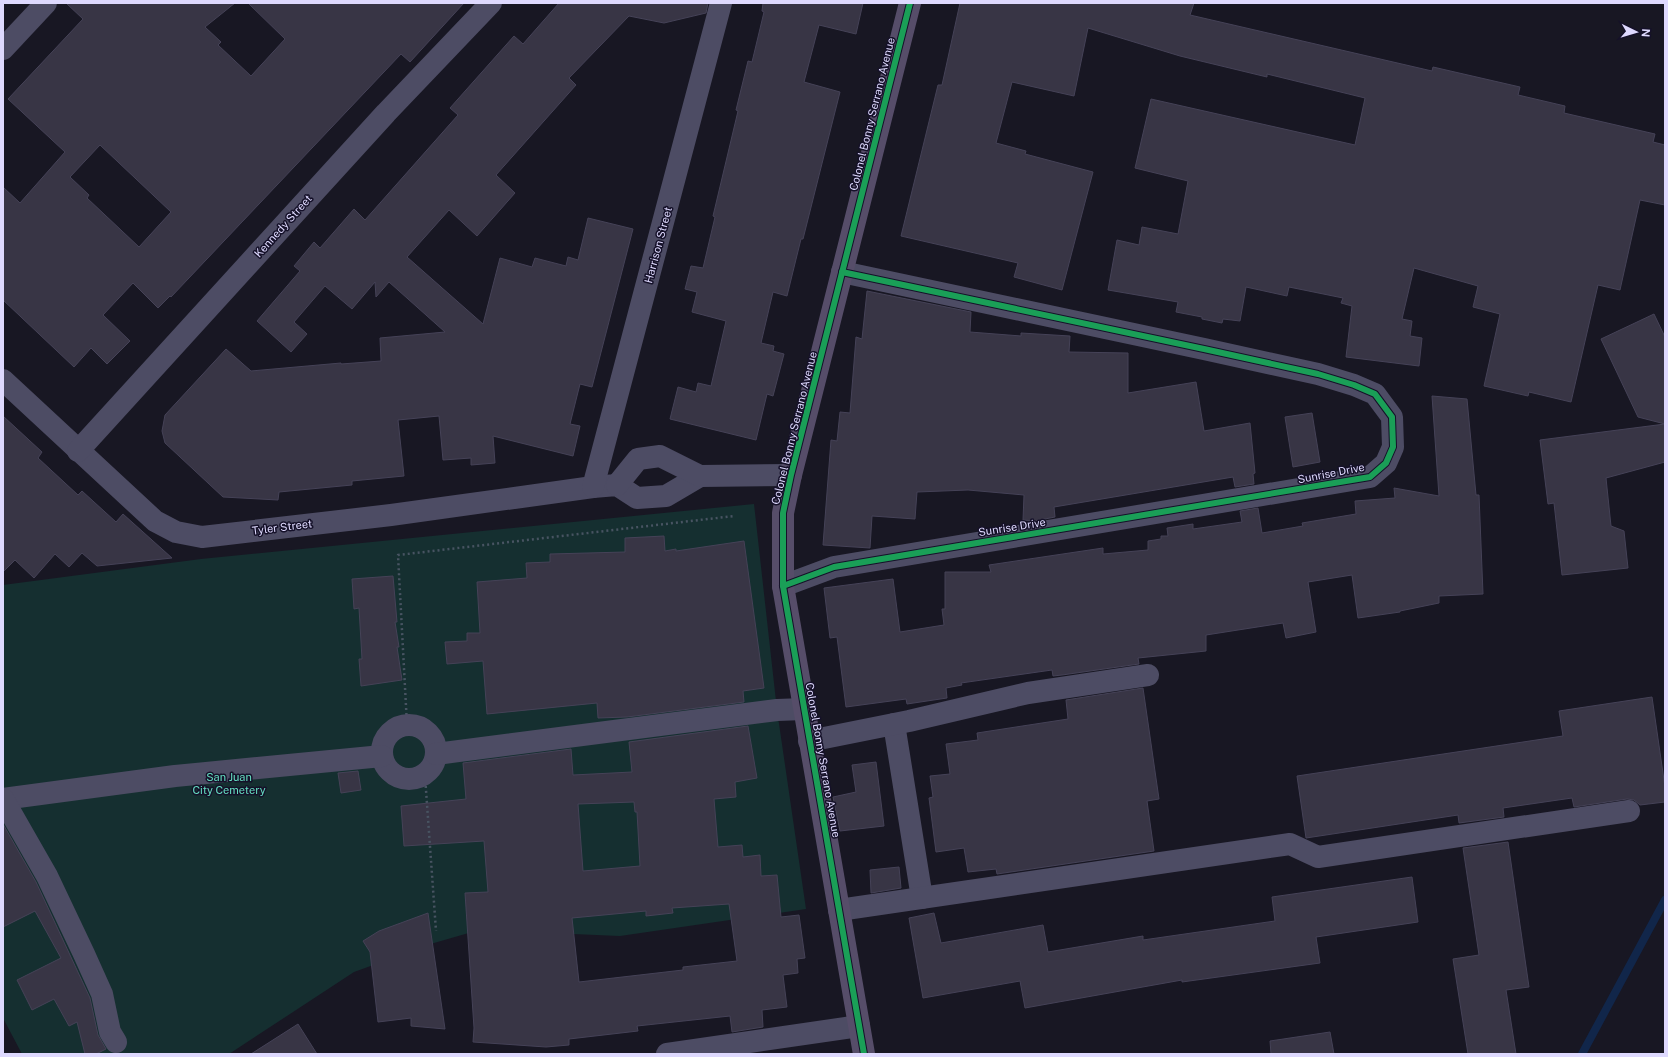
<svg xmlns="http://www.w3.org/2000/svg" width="1668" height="1057" font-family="'Public Sans',sans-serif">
<rect width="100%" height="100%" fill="#181723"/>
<path fill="#152f30" d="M 754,504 L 777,710 L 806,909 L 620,936 L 479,930 L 434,943 L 354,972 L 229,1054 L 22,1054 L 3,1018 L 3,585 L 201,559 Z"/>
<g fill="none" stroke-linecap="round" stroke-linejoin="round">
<path stroke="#11264a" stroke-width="8" d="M 1582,1054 L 1665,900"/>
</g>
<g fill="#383545" stroke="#454257" fill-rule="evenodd">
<path d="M 66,3 L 235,3 L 205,27 L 221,42 L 218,45 L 251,76 L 285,39 L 248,3 L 464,3 L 410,62 L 401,54 L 171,297 L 170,296 L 158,308 L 133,283 L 103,315 L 130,341 L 107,364 L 91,348 L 74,367 L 3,300 L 3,187 L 20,203 L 65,152 L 8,99 L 83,19 ZM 100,145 L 171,212 L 139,247 L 87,198 L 89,195 L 70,177 Z"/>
<path d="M 559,3 L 708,3 L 706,13 L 664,23 L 629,16 L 569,78 L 576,85 L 496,175 L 515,193 L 477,236 L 449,210 L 407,257 L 483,324 L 500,258 L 532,267 L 535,258 L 566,266 L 568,257 L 578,260 L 588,218 L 633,229 L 592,387 L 580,384 L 570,424 L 580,426 L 573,456 L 493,436 L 495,463 L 471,465 L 471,458 L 443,460 L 439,416 L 398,420 L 404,476 L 352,481 L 352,485 L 279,492 L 278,500 L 223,497 L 165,443 L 162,431 L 165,415 L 226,349 L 251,371 L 341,363 L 341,364 L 381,361 L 380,338 L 445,332 L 389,282 L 376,297 L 375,282 L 352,309 L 325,286 L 294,322 L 307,334 L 291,352 L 257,321 L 300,271 L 294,266 L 314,242 L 320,248 L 354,209 L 365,220 L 458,115 L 450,108 L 514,36 L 523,44 Z"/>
<path d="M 763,3 L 863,3 L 856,34 L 819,25 L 804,82 L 840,92 L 803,239 L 801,239 L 787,296 L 773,292 L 761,343 L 774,346 L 773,351 L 784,354 L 773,396 L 767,394 L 756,440 L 670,419 L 678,387 L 696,392 L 698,383 L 711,386 L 726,321 L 692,312 L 697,292 L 685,289 L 691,266 L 703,268 L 715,217 L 713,216 L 738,111 L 736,110 L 748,61 L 752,62 L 764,12 L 762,11 Z"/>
<path d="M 960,3 L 1194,3 L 1190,15 L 1432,71 L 1433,67 L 1520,87 L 1518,95 L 1565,106 L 1564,113 L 1655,134 L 1653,142 L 1665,145 L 1665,205 L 1640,200 L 1620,290 L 1598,285 L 1571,402 L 1529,392 L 1528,396 L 1484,386 L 1500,314 L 1473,307 L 1478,286 L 1414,268 L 1402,319 L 1412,321 L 1410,336 L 1422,338 L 1419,366 L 1346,357 L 1352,306 L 1341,303 L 1343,298 L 1289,287 L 1287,296 L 1246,287 L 1240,321 L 1223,319 L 1222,323 L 1202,319 L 1202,317 L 1176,312 L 1178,302 L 1108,290 L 1117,240 L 1139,245 L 1142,227 L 1178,234 L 1188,181 L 1135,168 L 1151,99 L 1355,145 L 1365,98 L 1267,74 L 1267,77 L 1180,56 L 1088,28 L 1074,96 L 1012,82 L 996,143 L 1026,151 L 1025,154 L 1093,172 L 1062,290 L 1014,277 L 1018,263 L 901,236 L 938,85 L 942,85 Z"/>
<path d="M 867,291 L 971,312 L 970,332 L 1021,336 L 1021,333 L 1070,336 L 1069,352 L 1128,353 L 1128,393 L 1196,382 L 1204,431 L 1250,423 L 1255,473 L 1253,474 L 1254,484 L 1235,487 L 1233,477 L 1054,507 L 1055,517 L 1035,521 L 1023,520 L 1024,495 L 968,490 L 917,492 L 915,519 L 872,516 L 870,548 L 823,545 L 831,440 L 837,441 L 840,412 L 850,413 L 856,337 L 862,339 Z"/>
<path d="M 1654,314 L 1665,337 L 1665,424 L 1638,417 L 1601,339 Z"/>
<path d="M 1432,396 L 1467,399 L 1476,495 L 1479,495 L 1483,594 L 1439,596 L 1439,603 L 1400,611 L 1400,612 L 1358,618 L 1352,575 L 1308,582 L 1316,632 L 1286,638 L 1283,623 L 1206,635 L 1206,651 L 1138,658 L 1139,664 L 1062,675 L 1053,676 L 1052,670 L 961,683 L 962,685 L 946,688 L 947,698 L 907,704 L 906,699 L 846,707 L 837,637 L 830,638 L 824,588 L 893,579 L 900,632 L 944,625 L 942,609 L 945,609 L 945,572 L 991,572 L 989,565 L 1103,548 L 1103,554 L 1148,550 L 1148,541 L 1161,539 L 1161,536 L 1168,536 L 1167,528 L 1193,524 L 1193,529 L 1242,522 L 1240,511 L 1258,508 L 1262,533 L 1303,526 L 1302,523 L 1356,514 L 1355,501 L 1395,498 L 1394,488 L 1439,496 Z"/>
<path d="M 1312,413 L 1320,462 L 1293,467 L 1285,417 Z"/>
<path d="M 3,416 L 42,452 L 38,458 L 78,495 L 82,491 L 116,522 L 123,514 L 172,558 L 97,566 L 82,553 L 69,567 L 55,554 L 34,578 L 15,560 L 3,572 Z"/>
<path d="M 1665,424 L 1665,462 L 1606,478 L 1611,526 L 1624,531 L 1628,568 L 1562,575 L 1554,503 L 1548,504 L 1540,440 Z"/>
<path d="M 664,536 L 665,551 L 676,549 L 676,551 L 744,541 L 764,688 L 743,691 L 744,702 L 627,717 L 598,718 L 597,703 L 487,714 L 483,661 L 447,664 L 445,642 L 467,641 L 467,633 L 480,633 L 477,582 L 527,578 L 526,563 L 550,562 L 550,554 L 625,552 L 625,538 Z"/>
<path d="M 393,576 L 397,622 L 395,622 L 399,647 L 397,647 L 402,680 L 361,686 L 359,659 L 362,659 L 359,608 L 354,609 L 352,579 Z"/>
<path d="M 1143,688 L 1159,799 L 1147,801 L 1154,851 L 997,874 L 996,869 L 968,872 L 964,848 L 936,852 L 929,798 L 933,797 L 930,776 L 950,774 L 946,744 L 978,740 L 977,733 L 1068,719 L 1066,700 Z"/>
<path d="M 1652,697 L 1665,787 L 1665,802 L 1640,805 L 1634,800 L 1627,799 L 1574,807 L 1572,798 L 1503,808 L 1504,817 L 1459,823 L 1458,815 L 1306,838 L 1297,776 L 1563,736 L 1559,711 Z"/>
<path d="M 748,726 L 757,778 L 735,782 L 736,797 L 714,799 L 718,847 L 742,845 L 743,857 L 760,855 L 761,876 L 777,875 L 781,917 L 799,915 L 805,958 L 797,959 L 798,973 L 783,975 L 787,1007 L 762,1010 L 763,1027 L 732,1032 L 730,1016 L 637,1026 L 638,1031 L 569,1039 L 569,1045 L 546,1047 L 473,1042 L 474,1028 L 465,893 L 488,892 L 484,841 L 404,846 L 401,806 L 466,799 L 463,763 L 571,749 L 573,775 L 632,772 L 629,742 ZM 634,802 L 635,812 L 637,812 L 640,866 L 583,871 L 578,804 ZM 729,904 L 737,961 L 683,967 L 683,970 L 579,982 L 572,918 L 646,911 L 646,916 L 673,913 L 672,908 Z"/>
<path d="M 876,762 L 884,826 L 840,831 L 833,797 L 856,792 L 852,765 Z"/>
<path d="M 358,771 L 361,790 L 341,793 L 338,773 Z"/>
<path d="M 3,824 L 36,882 L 90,998 L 98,1035 L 106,1049 L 96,1054 L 85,1054 L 77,1022 L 69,1026 L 54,999 L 32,1010 L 17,980 L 61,958 L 35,911 L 3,927 Z"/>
<path d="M 1508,842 L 1529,987 L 1506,990 L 1516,1054 L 1468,1054 L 1453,959 L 1479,955 L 1463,848 Z"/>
<path d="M 899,867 L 901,888 L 871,893 L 870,870 Z"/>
<path d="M 1412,877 L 1418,922 L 1316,937 L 1320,963 L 1182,982 L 1182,980 L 1025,1008 L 1020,981 L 923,998 L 909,918 L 934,913 L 941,943 L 1043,925 L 1048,952 L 1143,936 L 1143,940 L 1275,921 L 1272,897 Z"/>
<path d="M 428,913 L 445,1029 L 411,1026 L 411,1018 L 378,1022 L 370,952 L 363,941 L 379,931 Z"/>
<path d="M 298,1024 L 317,1054 L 251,1054 Z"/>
<path d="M 1330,1032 L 1334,1054 L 1271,1054 L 1270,1041 Z"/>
</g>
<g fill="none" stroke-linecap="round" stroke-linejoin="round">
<g stroke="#485462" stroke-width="2.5" stroke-dasharray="2 3" stroke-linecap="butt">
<path d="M 407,725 L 398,555 L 734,516"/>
<path d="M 425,776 L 436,931"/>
</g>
<g stroke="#4d4c64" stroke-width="22">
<path d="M 3,49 L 46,3"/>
<path d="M 3,380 L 155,521 L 176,532 L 202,537 L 391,515 L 593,487 L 617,485 L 637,498 L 666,496 L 700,476"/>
<path d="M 78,451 L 386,113 L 491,3"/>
<path d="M 617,485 L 638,459 L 660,456 L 700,476 L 791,475"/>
<path d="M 593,487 L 721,3"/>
<path d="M 783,586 L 834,567 L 1370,477 L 1386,463 L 1393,447 L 1392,417 L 1375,394 L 1354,385 L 1318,374 L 1204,349 L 842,272"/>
<path d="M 894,724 L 922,898"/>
<circle cx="409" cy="752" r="27"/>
<path d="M 809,741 L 909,721 L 1028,693 L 1148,675"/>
<path d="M 436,754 L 777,710 L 804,709"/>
<path d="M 3,799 L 175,776 L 382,756"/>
<path d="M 3,799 L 47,876 L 84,954 L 102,994 L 110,1032 L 116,1042"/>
<path d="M 839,910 L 1290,844 L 1318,857 L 1629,811"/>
<path d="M 667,1054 L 859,1026"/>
</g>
<path stroke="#564d69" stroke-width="22" d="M 864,1054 L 783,586 L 783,513 L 791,475 L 910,3"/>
<g stroke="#151129" stroke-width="8">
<g id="cycleway">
<path d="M 783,586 L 834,567 L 1370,477 L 1386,463 L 1393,447 L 1392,417 L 1375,394 L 1354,385 L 1318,374 L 1204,349 L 842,272"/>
<path d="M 864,1054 L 783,586 L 783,513 L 791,475 L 910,3"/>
</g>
</g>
<use href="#cycleway" stroke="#1a9f57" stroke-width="6"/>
</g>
<g text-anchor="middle" stroke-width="3" stroke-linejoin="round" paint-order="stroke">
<g font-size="11" fill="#ded9fe" stroke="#151129">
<text transform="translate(872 114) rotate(-76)" y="4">Colonel Bonny Serrano Avenue</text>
<text transform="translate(283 226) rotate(-48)" y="4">Kennedy Street</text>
<text transform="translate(658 245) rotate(-75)" y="4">Harrison Street</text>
<text transform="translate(794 428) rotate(-76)" y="4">Colonel Bonny Serrano Avenue</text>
<text transform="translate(1331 473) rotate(-11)" y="4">Sunrise Drive</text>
<text transform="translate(282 527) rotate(-7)" y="4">Tyler Street</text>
<text transform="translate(1012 527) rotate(-9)" y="4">Sunrise Drive</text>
<text transform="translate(823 760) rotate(80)" y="4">Colonel Bonny Serrano Avenue</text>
</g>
<g font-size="11" fill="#65dfc2" stroke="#151129">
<text x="229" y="781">San Juan<tspan x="229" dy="13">City Cemetery</tspan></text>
</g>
</g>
<rect width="1668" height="1057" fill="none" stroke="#ded9fe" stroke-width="8"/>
<g transform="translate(1636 32) rotate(95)" stroke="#151129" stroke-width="3" paint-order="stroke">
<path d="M0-3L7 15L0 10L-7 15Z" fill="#ded9fe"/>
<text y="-6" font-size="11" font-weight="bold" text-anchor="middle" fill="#ded9fe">N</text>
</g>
</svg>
